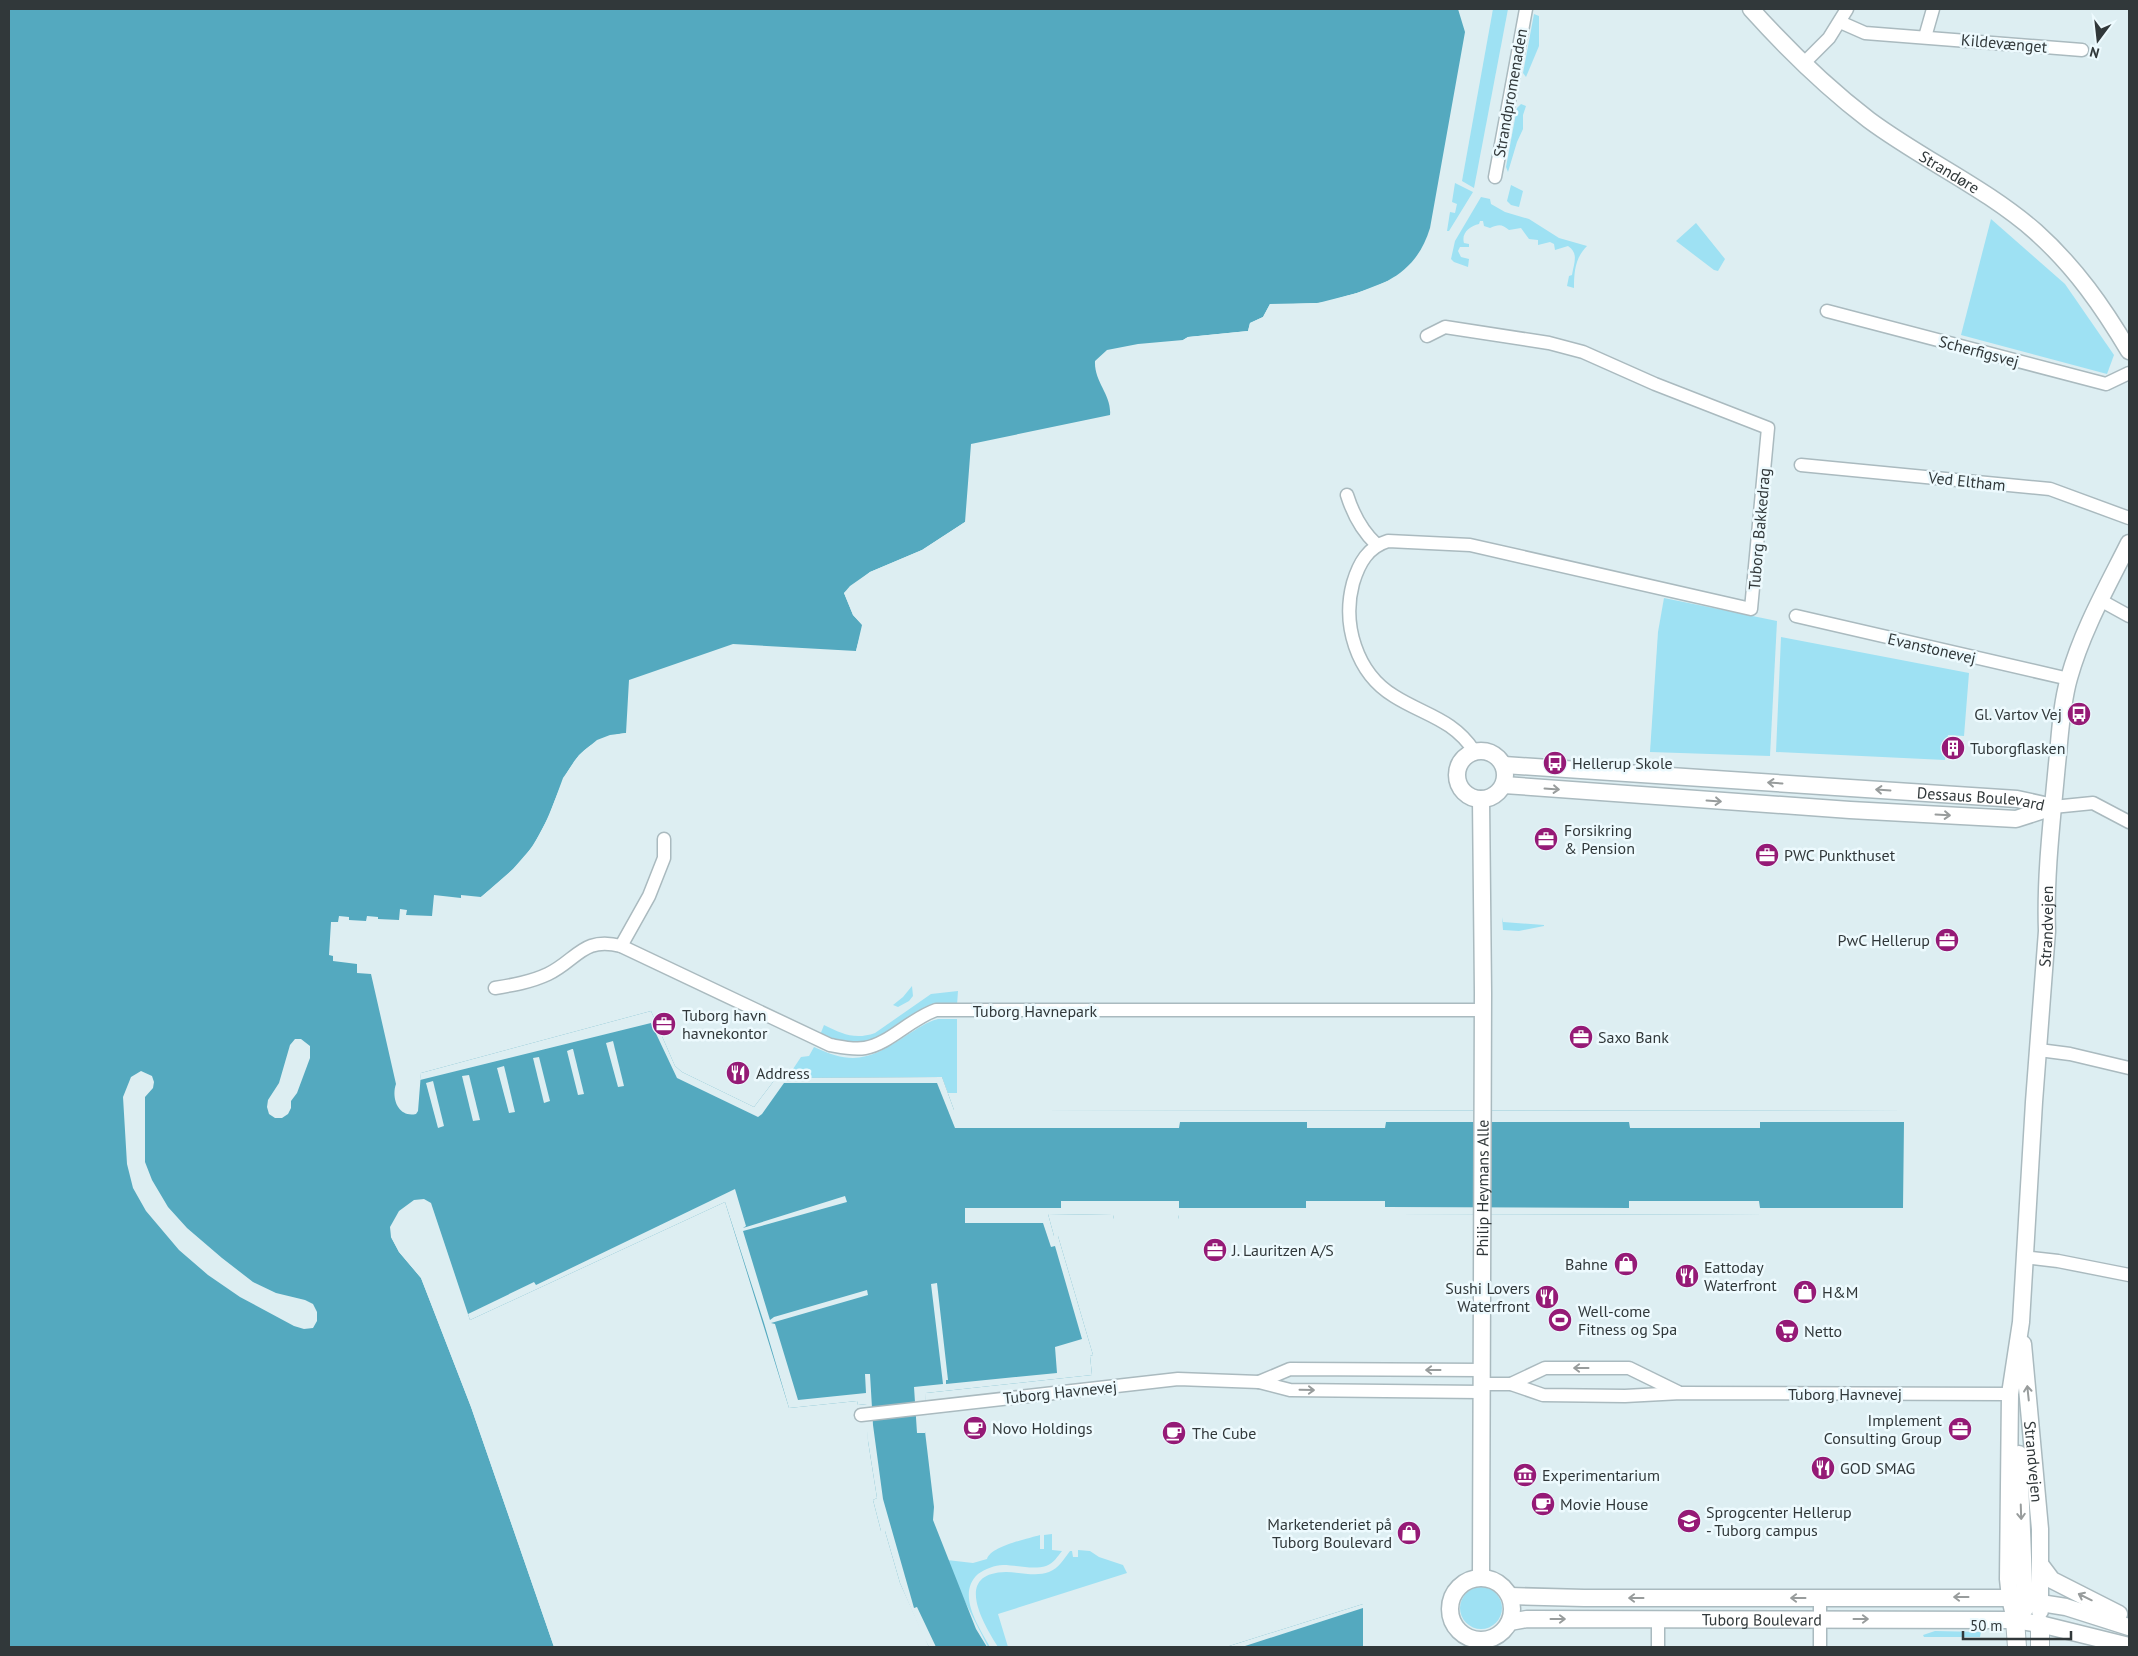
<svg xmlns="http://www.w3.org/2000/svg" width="2138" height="1656" font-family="'PT Sans',sans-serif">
<rect width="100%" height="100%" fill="#ddeef2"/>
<g fill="#9ee1f3">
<path d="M 1493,9 L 1508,9 L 1474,188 L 1462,181 Z"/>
<path d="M 1534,14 L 1539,16 L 1539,46 L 1526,77 L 1523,73 Z"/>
<path d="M 1521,104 L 1526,106 L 1523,115 L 1523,129 L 1517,142 L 1508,172 L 1506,167 L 1517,108 Z"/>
<path d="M 1455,183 L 1473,192 L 1449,231 L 1447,231 L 1450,212 L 1455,213 L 1457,204 L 1452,202 Z"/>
<path d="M 1511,185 L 1523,191 L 1519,207 L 1511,205 L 1507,201 Z"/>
<path d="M 1481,197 L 1490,199 L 1491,204 L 1505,212 L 1529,219 L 1559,238 L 1587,246 C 1575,258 1574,272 1574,288 L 1567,286 L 1569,276 L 1572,275 C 1574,263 1579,253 1568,246 L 1555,250 L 1554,244 L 1550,242 L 1538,245 L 1538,240 L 1529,239 L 1521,228 L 1509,230 C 1502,224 1499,224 1490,228 L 1484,226 L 1483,221 L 1480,221 L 1479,224 C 1470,226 1461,233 1464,243 L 1469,244 L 1469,247 L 1460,247 L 1458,251 L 1461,257 L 1469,259 L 1468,267 L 1454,262 L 1451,259 L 1455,241 Z"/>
<path d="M 1991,219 L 2065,284 L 2114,355 L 2107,374 L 1961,335 Z"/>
<path d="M 1696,223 L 1725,259 L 1718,271 L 1714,270 L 1676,241 Z"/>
<path d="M 1664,598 L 1777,621 L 1770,756 L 1650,752 L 1658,632 Z"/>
<path d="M 1781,637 L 1969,673 L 1964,736 L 1948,735 L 1945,760 L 1776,752 Z"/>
<path d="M 1502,917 L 1503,922 L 1544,925 L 1544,926 L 1519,931 L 1503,930 Z"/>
<path d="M 912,986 L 913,996 L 909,1001 L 898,1007 L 893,1005 L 903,997 Z"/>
<path d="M 958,991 L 957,1005 L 864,1043 L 843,1044 L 820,1035 L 824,1025 C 842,1034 855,1040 875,1033 L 931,994 Z"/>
<path d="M 938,1019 L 957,1019 L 957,1093 L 948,1093 L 942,1077 L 787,1078 L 801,1057 L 809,1056 L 814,1047 C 854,1066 871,1059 907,1035 C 917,1029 926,1022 938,1019 Z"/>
<path d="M 1052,1534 L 1052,1550 L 1062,1551 C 1057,1557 1054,1563 1046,1566 C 1033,1570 1016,1565 1003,1565 C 995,1565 985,1569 978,1574 C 956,1594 979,1627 990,1647 L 988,1647 L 956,1584 L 947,1560 L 973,1563 L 987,1559 C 991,1546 1027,1539 1040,1535 L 1040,1549 L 1044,1549 L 1044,1535 Z"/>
<path d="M 1078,1550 L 1090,1551 L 1099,1557 L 1123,1565 L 1127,1573 L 998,1614 L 1008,1647 L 998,1647 C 983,1623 953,1573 1006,1572 C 1019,1572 1036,1577 1049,1572 C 1059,1568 1064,1559 1070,1551 L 1072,1551 L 1073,1557 L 1078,1557 Z"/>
<circle cx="1481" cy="1608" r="21"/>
<path d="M 1935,1631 L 1981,1632 L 1980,1637 L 1924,1637 L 1923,1635 Z"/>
</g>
<g fill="#54a9bf">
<path d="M 9,9 L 1458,9 L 1465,32 L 1430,228 C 1417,271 1387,285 1346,296 C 1336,299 1326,303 1316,303 C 1301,304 1285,304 1270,304 L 1263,317 L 1250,323 L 1248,331 L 1188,337 L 1183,340 L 1138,344 L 1107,350 L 1095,361 C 1094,382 1112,395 1110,415 L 971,444 L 965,522 L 922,550 L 870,572 L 844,593 L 853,615 L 863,625 L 856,651 L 733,644 L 629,680 L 626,733 C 558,742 564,800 533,845 C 520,866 500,881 481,897 L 461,895 L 461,898 L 434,895 L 432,916 L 406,915 L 407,910 L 400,909 L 399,920 L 378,919 L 378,917 L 367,916 L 366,921 L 349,920 L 349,917 L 339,916 L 338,922 L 331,922 L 329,955 L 333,956 L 333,961 L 357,964 L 357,973 L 371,974 L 396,1084 C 391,1098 398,1118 416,1114 L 418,1111 L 421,1073 L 651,1011 L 675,1066 L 682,1072 L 754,1107 L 779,1074 L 789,1074 L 787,1078 L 942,1077 L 954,1110 L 1911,1111 L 1911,1219 L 1768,1219 L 1768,1214 L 1386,1215 L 1386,1219 L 1306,1219 L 1306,1215 L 1179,1215 L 1178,1219 L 1114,1219 L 1113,1215 L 1048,1214 L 1054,1236 L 1058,1236 L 1093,1355 L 1090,1356 L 1092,1375 L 926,1393 L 924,1423 L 934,1507 L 933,1520 L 976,1629 L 987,1647 L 929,1647 L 900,1583 L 885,1531 L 881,1531 L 873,1500 L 877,1498 L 868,1441 L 867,1404 L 858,1405 L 857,1401 L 789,1408 L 725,1202 L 470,1320 L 431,1203 L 424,1199 L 414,1200 L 399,1211 L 390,1227 L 391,1237 L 399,1252 L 421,1278 L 471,1407 L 554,1647 L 9,1647 Z"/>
<path d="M 1363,1604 L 1363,1647 L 1226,1647 Z"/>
</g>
<g fill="#ddeef2">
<path d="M 1398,277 L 1398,279 L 1358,296 L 1319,306 L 1271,306 L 1265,319 L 1252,325 L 1249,333 L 1189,340 L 1183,343 L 1183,340 L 1188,337 L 1248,331 L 1250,323 L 1263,317 L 1270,304 L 1318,303 L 1357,293 Z"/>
<path d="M 965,522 L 966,525 L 923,552 L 872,574 L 852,588 L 846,594 L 855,613 L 865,625 L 859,651 L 856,651 L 862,625 L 853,615 L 844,593 L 850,586 L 870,572 L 922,550 Z"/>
<path d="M 626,733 L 626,736 L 610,738 L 598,742 L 581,756 L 566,779 L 551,817 L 535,847 L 503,883 L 485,897 L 481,897 L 513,869 L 533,846 L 549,816 L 563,778 L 579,755 L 597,740 L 610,735 Z"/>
<path d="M 651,1011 L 675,1066 L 682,1072 L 754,1107 L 779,1074 L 789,1074 L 787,1078 L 942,1077 L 954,1110 L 1911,1111 L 1911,1219 L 1768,1219 L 1768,1214 L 1386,1215 L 1386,1219 L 1306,1219 L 1306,1215 L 1179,1215 L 1178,1219 L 1114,1219 L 1113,1215 L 1048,1214 L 1054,1236 L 1058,1236 L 1093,1355 L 1090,1356 L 1092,1375 L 926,1393 L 925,1433 L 917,1433 L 914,1387 L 943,1384 L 931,1284 L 937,1283 L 948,1380 L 946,1380 L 946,1384 L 1057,1373 L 1055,1347 L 1082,1339 L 1055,1246 L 1051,1247 L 1043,1223 L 965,1223 L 965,1208 L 1061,1208 L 1061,1201 L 1179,1201 L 1179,1208 L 1306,1208 L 1306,1201 L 1385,1201 L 1385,1207 L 1629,1208 L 1629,1201 L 1759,1201 L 1760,1208 L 1903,1208 L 1904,1122 L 1760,1122 L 1760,1128 L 1630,1128 L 1629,1122 L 1386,1122 L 1385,1128 L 1307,1128 L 1307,1122 L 1180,1122 L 1179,1128 L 955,1128 L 937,1083 L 784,1083 L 762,1114 L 758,1117 L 677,1078 L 651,1023 L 420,1080 L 421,1073 Z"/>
<path d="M 295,1039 L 301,1039 L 310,1046 L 310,1058 L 297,1093 L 291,1101 L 291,1108 L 288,1114 L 282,1118 L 275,1118 L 269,1114 L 267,1107 L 268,1100 L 279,1083 L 290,1045 Z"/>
<path d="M 613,1041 L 624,1086 L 618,1087 L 606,1043 Z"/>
<path d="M 572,1049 L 573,1049 L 584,1094 L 578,1095 L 567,1051 Z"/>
<path d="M 539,1057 L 550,1101 L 544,1103 L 533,1058 Z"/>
<path d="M 504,1066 L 515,1112 L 509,1113 L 497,1068 Z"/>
<path d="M 141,1071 L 152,1076 L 154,1082 L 153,1088 L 145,1097 L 145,1162 L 152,1180 L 168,1207 L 187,1228 L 222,1258 L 253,1282 L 276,1293 L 305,1300 L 313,1304 L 317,1312 L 317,1321 L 313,1328 L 304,1329 L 294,1326 L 240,1297 L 208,1275 L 179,1250 L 146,1211 L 133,1188 L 127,1164 L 123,1097 L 131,1077 Z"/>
<path d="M 469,1075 L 480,1120 L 473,1121 L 462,1076 Z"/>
<path d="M 433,1081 L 444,1126 L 438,1128 L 426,1083 Z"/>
<path d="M 735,1189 L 746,1226 L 743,1228 L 845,1196 L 847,1202 L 743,1231 L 770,1320 L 774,1317 L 867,1290 L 868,1295 L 771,1323 L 775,1324 L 798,1400 L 866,1393 L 865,1374 L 870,1374 L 873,1425 L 883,1499 L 914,1608 L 917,1607 L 936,1647 L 929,1647 L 923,1636 L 900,1583 L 885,1531 L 881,1531 L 873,1500 L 877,1498 L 868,1441 L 865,1412 L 867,1411 L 867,1404 L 858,1405 L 857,1401 L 789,1408 L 764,1323 L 725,1202 L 470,1320 L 468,1314 L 534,1282 L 536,1285 Z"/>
<path d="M 391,1237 L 394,1238 L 401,1250 L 423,1277 L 473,1406 L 557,1647 L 554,1647 L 471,1407 L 421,1278 L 399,1252 Z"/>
<path d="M 1363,1604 L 1363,1608 L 1242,1647 L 1226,1647 Z"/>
</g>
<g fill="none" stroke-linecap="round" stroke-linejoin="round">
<g stroke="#aababf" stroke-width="15">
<g id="minor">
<path d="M 1840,22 L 1865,33 L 2082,50"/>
<path d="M 1925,37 L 1933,9"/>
<path d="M 1803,64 L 1829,38 L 1847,9"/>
<path d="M 1495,177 L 1526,9"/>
<path d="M 1827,311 L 2106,384 L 2129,373"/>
<path d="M 1427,336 L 1445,327 L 1549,343 L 1583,352 L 1655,384 L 1768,428 L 1751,609 L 1470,545 L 1388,541 C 1368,547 1359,563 1353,583 C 1342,624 1356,673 1394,696 C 1424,715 1453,719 1474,751"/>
<path d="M 1801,465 L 2050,489 L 2129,518"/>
<path d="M 1347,495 C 1353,514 1361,530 1376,544"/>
<path d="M 2100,600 L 2129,616"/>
<path d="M 1796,616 L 2069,679"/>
<path d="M 2053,807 L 2093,803 L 2129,822"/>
<path d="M 621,946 L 649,896 L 664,858 L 664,839"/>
<path d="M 495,988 C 513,985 531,982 548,974 C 577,960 583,936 621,946 L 830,1045 C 841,1047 853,1050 865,1048 C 889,1044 910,1019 936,1010 L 1483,1010"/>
<path d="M 2039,1050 L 2070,1054 L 2129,1068"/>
<path d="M 2024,1257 L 2058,1261 L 2129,1275"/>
<path d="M 1259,1382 L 1290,1369 L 1482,1370"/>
<path d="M 1482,1384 L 1511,1384 L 1543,1395 L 1625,1396 L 1681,1393 L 2010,1394"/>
<path d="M 1511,1384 L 1545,1368 L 1629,1368 L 1678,1392"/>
<path d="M 861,1415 L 1178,1379 L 1259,1382 L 1290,1390 L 1481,1392"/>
<path d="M 1658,1619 L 1658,1647"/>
<path d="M 1482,1647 L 1482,1640"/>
<path d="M 1820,1647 L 1820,1599"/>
</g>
</g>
<g stroke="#aababf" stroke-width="19">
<g id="tertiary">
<path id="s1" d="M 1751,9 C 1787,49 1826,87 1869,120 C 1923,160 1986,188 2036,232 C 2075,267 2103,307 2129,351"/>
<circle cx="1481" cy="775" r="24"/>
<path id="s2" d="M 1504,765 L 2017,799 L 2053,807"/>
<path d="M 1504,785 L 1850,810 L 2016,819 L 2053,807"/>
<path id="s3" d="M 2023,1344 L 2040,1529 L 2040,1611"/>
<path d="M 2019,1454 L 2025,1609"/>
<path d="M 2040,1564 L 2052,1580 L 2119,1614"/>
<path id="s4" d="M 1481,1577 L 1483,993 L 1481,799"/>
<circle cx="1481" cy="1609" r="31"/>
<path d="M 1510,1596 L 1584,1598 L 2010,1598 L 2066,1607 L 2129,1627"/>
<path id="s5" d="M 2015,1620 L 2010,1598 L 2008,1579 L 2010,1394 L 2021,1322 L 2034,1102 L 2047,931 C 2045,876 2052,819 2057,764 C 2060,736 2061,706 2069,678 C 2082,631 2107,587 2129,543"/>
<path id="s6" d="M 1510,1622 L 1527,1619 L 2015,1620 L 2040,1624 L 2129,1646"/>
</g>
</g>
<g stroke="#aababf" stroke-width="20">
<g id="secondary">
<path d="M 2015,1620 L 2017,1647"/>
<path d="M 2040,1647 L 2040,1624"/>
</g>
</g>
<use href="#minor" stroke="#fff" stroke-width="12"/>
<use href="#tertiary" stroke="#fff" stroke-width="16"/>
<use href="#secondary" stroke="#fff" stroke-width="18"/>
</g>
<defs><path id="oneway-shaft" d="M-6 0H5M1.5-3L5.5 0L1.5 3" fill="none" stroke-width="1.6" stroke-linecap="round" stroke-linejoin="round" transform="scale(1.25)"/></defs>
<g stroke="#989c9c">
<use href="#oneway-shaft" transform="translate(1775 783) rotate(-176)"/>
<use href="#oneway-shaft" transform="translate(1552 789) rotate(4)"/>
<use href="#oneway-shaft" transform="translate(1883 790) rotate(-176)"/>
<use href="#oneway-shaft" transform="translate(1714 801) rotate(4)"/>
<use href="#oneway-shaft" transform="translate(1943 815) rotate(3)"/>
<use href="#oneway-shaft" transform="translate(1581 1368) rotate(-180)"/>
<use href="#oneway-shaft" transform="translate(1433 1370) rotate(180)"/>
<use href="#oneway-shaft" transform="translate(1307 1390) rotate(1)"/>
<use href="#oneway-shaft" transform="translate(2028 1393) rotate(-96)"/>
<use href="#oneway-shaft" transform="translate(2021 1512) rotate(88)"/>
<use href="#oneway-shaft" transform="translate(1961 1597) rotate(180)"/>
<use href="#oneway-shaft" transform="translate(2085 1597) rotate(-154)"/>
<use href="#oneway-shaft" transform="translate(1636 1598) rotate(-180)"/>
<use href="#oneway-shaft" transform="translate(1798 1598) rotate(-180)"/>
<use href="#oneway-shaft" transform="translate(1558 1619)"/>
<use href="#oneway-shaft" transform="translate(1861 1619)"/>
</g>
<defs>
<g id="bus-disc" transform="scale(1.25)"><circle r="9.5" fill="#951a76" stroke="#edfafe"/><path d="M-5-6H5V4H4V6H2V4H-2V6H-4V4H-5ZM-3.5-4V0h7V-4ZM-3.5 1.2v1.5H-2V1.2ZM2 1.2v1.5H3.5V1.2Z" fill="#fff"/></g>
<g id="building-disc" transform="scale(1.25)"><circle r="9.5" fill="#951a76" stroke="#edfafe"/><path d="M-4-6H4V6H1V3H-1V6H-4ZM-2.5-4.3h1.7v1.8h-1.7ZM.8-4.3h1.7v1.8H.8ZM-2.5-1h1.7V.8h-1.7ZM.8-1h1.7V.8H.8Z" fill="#fff"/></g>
<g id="office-disc" transform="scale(1.25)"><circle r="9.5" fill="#951a76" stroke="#edfafe"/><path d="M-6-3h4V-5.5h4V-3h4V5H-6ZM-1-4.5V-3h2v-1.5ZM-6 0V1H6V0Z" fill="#fff"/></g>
<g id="restaurant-disc" transform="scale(1.25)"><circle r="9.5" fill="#951a76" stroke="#edfafe"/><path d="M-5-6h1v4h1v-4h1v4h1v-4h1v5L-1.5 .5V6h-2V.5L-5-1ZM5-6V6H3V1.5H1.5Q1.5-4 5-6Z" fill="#fff"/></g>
<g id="shop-disc" transform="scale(1.25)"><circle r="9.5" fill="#951a76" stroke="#edfafe"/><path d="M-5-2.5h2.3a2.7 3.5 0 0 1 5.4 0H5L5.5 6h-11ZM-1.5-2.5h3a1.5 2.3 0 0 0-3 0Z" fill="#fff"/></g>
<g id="stadium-disc" transform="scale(1.25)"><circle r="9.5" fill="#951a76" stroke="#edfafe"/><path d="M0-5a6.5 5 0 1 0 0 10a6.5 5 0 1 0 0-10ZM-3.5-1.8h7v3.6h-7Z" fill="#fff"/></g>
<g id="supermarket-disc" transform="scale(1.25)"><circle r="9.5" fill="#951a76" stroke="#edfafe"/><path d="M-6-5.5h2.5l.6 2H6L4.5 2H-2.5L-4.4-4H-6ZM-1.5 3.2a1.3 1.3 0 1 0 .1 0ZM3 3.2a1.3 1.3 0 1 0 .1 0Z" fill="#fff"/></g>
<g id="cafe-disc" transform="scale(1.25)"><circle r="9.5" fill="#951a76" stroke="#edfafe"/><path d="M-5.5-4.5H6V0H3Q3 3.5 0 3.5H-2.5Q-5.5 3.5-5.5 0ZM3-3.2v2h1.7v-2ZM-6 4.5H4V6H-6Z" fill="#fff"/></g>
<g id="museum-disc" transform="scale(1.25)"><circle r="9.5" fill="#951a76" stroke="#edfafe"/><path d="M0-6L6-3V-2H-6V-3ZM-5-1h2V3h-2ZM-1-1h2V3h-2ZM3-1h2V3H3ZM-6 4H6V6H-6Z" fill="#fff"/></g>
<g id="school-disc" transform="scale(1.25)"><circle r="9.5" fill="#951a76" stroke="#edfafe"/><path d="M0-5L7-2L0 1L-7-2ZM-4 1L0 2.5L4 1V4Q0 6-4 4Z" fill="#fff"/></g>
</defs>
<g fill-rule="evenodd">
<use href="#bus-disc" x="2079" y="714"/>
<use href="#building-disc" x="1953" y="748"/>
<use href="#bus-disc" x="1555" y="763"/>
<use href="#office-disc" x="1546" y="839"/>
<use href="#office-disc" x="1767" y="855"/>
<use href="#office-disc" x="1947" y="940"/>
<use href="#office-disc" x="664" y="1024"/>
<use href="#office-disc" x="1581" y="1037"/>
<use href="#restaurant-disc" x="738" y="1073"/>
<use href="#office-disc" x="1215" y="1250"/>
<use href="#shop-disc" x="1626" y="1264"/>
<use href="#restaurant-disc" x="1687" y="1276"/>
<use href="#shop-disc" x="1805" y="1292"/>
<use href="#restaurant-disc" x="1547" y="1297"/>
<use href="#stadium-disc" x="1560" y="1320"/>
<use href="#supermarket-disc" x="1787" y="1331"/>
<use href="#cafe-disc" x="975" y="1428"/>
<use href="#office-disc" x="1960" y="1429"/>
<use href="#cafe-disc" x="1174" y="1433"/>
<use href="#restaurant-disc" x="1823" y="1468"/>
<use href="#museum-disc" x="1525" y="1475"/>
<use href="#cafe-disc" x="1543" y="1504"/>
<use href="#school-disc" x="1689" y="1521"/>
<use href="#shop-disc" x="1409" y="1533"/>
</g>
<g text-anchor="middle" stroke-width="5" stroke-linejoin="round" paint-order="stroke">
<g font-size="16" fill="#31383a" stroke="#edfafe">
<text transform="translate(2004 43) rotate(5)" y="6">Kildevænget</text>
<text transform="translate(1510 93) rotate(-80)" y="6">Strandpromenaden</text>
<text dy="6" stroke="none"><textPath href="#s1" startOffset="258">Strandøre</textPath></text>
<text transform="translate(1979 351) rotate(15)" y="6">Scherfigsvej</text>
<text transform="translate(1967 481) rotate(6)" y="6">Ved Eltham</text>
<text transform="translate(1759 529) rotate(-85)" y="6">Tuborg Bakkedrag</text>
<text transform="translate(1932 648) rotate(13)" y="6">Evanstonevej</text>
<text dy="6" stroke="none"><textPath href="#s2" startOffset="478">Dessaus Boulevard</textPath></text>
<text dy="6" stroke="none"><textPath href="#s5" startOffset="696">Strandvejen</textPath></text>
<text x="1035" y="1017">Tuborg Havnepark</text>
<text dy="6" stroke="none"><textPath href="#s4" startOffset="389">Philip Heymans Alle</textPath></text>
<text transform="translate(1060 1392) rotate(-6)" y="6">Tuborg Havnevej</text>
<text x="1845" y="1400">Tuborg Havnevej</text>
<text dy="6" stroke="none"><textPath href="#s3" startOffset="118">Strandvejen</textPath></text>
<text dy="6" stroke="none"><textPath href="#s6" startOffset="252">Tuborg Boulevard</textPath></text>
</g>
<g font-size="16" fill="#31383a" stroke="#edfafe" text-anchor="start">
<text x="2062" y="720" text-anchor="end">Gl. Vartov Vej</text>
<text x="1970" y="754">Tuborgflasken</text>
<text x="1572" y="769">Hellerup Skole</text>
<text x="1564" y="836">Forsikring<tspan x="1564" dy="18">&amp; Pension</tspan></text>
<text x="1784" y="861">PWC Punkthuset</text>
<text x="1930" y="946" text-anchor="end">PwC Hellerup</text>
<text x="682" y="1021">Tuborg havn<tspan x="682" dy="18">havnekontor</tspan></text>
<text x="1598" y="1043">Saxo Bank</text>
<text x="756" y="1079">Address</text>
<text x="1232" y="1256">J. Lauritzen A/S</text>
<text x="1608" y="1270" text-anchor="end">Bahne</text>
<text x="1704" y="1273">Eattoday<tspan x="1704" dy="18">Waterfront</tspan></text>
<text x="1530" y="1294" text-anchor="end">Sushi Lovers<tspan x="1530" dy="18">Waterfront</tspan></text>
<text x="1822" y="1298">H&amp;M</text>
<text x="1578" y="1317">Well-come<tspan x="1578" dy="18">Fitness og Spa</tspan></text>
<text x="1804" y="1337">Netto</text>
<text x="1942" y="1426" text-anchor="end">Implement<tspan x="1942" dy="18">Consulting Group</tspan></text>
<text x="992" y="1434">Novo Holdings</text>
<text x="1192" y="1439">The Cube</text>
<text x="1840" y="1474">GOD SMAG</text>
<text x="1542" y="1481">Experimentarium</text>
<text x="1560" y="1510">Movie House</text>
<text x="1706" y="1518">Sprogcenter Hellerup<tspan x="1706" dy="18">- Tuborg campus</tspan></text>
<text x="1392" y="1530" text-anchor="end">Marketenderiet på<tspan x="1392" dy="18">Tuborg Boulevard</tspan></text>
</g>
</g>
<rect width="2138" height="1656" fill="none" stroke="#31383a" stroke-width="20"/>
<g transform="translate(2098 40) rotate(195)" stroke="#edfafe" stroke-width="4" paint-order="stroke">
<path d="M0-4L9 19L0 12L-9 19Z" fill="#31383a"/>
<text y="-8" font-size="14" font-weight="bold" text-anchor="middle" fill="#31383a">N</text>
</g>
<path d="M1963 1631v8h108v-8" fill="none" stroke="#31383a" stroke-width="2.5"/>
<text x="1970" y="1631" font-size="15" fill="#31383a" stroke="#edfafe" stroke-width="4" paint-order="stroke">50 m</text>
</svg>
